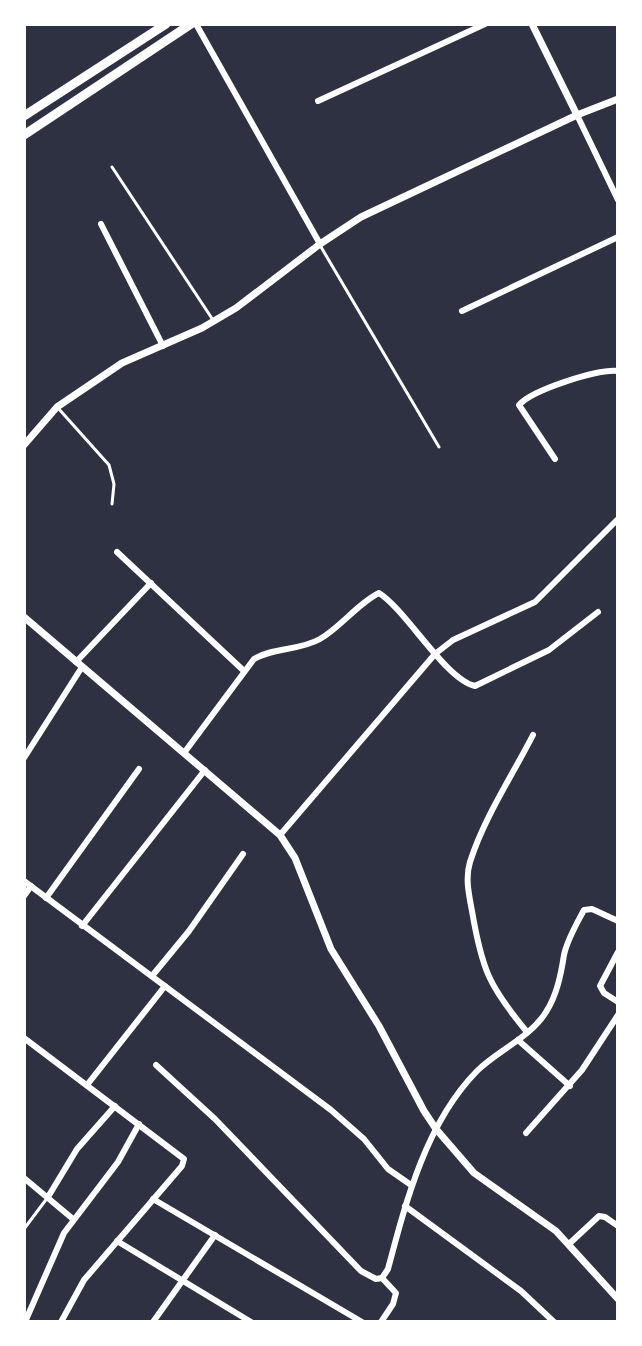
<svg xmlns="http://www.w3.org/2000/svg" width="642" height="1346" font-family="Raleway,sans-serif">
<rect width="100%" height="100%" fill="#2d3142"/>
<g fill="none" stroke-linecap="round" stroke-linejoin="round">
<g stroke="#fff" stroke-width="3">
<path d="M 112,167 L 213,320"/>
<path d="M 321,247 L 439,447"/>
<path d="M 58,408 L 109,465 L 114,484 L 112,504"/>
<path d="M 24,1229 L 48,1197"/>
</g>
<g stroke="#fff" stroke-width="6">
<path d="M 196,24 L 320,244"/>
<path d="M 318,101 L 485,24"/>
<path d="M 577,115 L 618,200"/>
<path d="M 101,224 L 163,346"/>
<path d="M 462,311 L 618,237"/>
<path d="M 555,459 L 519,405 C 532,390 597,369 618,371"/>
<path d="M 117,552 L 244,671"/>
<path d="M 76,662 L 151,583"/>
<path d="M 184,753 L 254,659 C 274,647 299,651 320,639 C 341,627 357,604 379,593 C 406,610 446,680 475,686 L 549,650 L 598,612"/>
<path d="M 24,758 L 82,667"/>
<path d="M 280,835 L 435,654 L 453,640 L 535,602 L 618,519"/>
<path d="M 24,881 L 331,1110 L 364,1139 L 388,1169 L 411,1185"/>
<path d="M 24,896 L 31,886"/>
<path d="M 46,898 L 139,769"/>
<path d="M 82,926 L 205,770"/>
<path d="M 618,952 L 600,986 L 604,993 L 618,1002"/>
<path d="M 152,976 L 189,931 L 243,854"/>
<path d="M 527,1032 C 489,986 482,970 472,911 C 469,895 465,878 470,862 C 484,818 512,776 533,735"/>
<path d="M 24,1038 L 184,1159 L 182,1166 L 84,1280 L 61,1322"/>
<path d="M 518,1040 L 570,1086"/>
<path d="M 156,1065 L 215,1119 L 361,1271 L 376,1279 L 382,1278 L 388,1269 C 406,1201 426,1123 477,1071 C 498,1050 530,1038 546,1012 C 557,995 561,974 564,955 C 567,940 577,923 584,910 L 592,909 L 618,921"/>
<path d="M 87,1085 L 165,986"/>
<path d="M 526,1133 L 582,1070 L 618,1015"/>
<path d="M 24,1178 L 73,1219"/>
<path d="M 48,1197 L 77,1149 L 115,1106"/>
<path d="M 153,1199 L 362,1322"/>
<path d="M 405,1206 L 521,1291 L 554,1322"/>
<path d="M 117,1241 L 251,1322"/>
<path d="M 569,1244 L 599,1216 L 605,1217 L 618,1226"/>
<path d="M 25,1322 L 64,1233 L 118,1162 L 139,1124"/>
<path d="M 153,1322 L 215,1235"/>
<path d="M 381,1322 L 393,1304 L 396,1293 L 382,1278"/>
</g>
<g stroke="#fff" stroke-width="7">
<path d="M 532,24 L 577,115"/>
<path d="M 24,445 L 57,407 L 122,363 L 202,328 L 236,308 L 320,244 L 361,217 L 577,115 L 618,99"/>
<path d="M 24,617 L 280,835 L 295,858 L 331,949 L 379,1026 L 424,1111 L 436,1129 L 474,1173 L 556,1231 L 618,1299"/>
</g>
<g stroke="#fff" stroke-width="9">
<path d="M 24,116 L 166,24"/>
<path d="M 24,135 L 191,24"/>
</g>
</g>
<rect width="642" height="1346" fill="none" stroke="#ffffff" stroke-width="52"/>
</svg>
